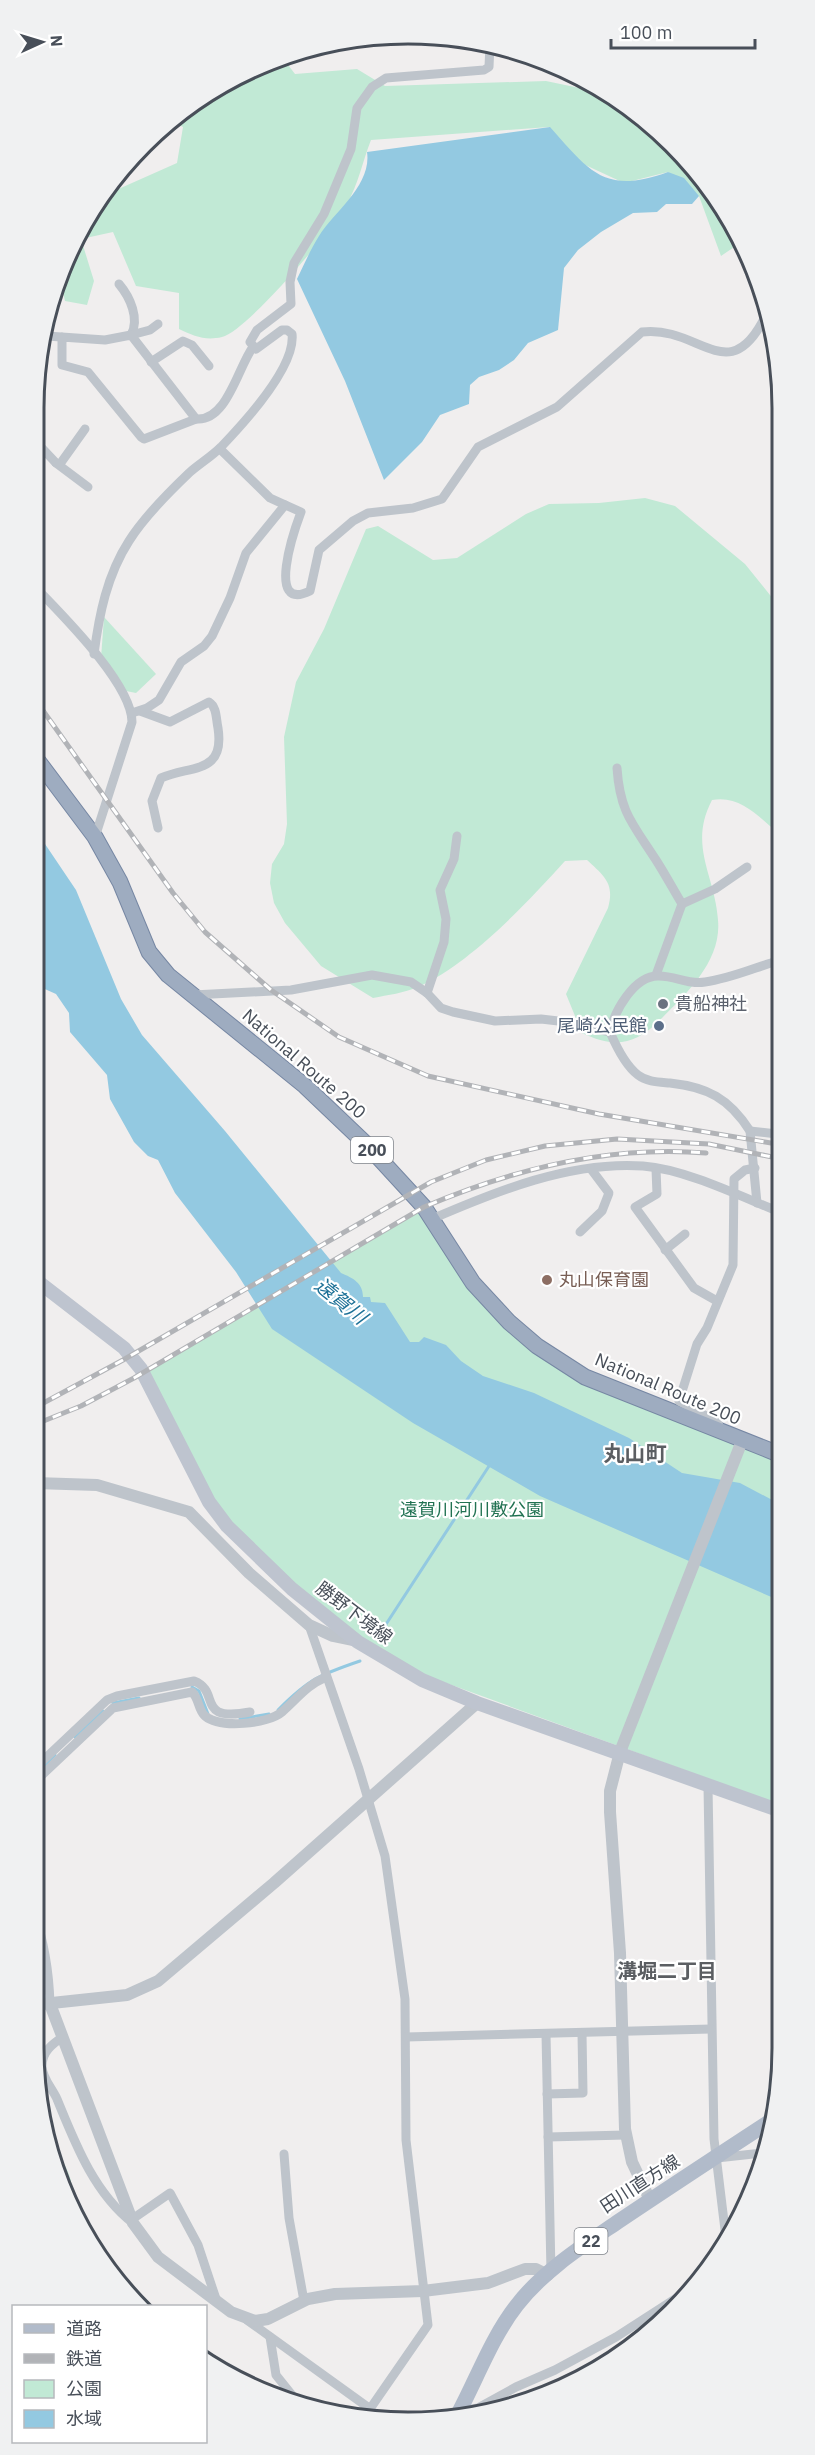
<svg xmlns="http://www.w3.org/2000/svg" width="815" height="2455" font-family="'IBM Plex Sans','Noto Sans JP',sans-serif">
<rect width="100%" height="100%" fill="#f0eeee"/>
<g fill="#c1e9d5">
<path d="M 285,61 L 295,74 L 357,69 L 385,86 L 546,81 L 608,94 L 673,143 L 743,241 L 721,256 L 699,196 L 668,172 L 624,183 L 581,163 L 549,127 L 371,140 C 363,160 358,185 347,204 C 333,229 247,331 222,337 C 205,341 194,336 179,329 L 179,293 L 136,286 L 113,232 L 81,239 L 94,281 L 87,305 L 65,301 L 61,283 L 96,199 L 177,163 L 183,127 L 173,122 L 200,96 Z"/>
<path d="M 645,498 L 675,506 L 745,564 L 774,600 L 778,600 L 778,833 C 758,816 740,795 712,800 C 688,846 715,875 718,920 C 722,961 686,994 660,1020 C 634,1046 614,1048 582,1033 L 566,994 L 608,908 C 615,883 604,876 587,860 L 565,861 C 526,904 471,963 418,987 C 404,993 388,995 373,998 L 321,966 L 285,923 L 274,903 L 270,883 L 272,864 L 284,844 L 287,824 L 284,737 L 296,682 L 324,629 L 366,529 L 378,526 L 433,560 L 457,558 L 526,514 L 549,504 L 599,503 Z"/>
<path d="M 104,617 L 156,674 L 136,693 L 126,691 L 101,658 Z"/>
<path d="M 417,1209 L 465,1285 L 505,1327 L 541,1357 L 776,1460 L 775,1803 L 424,1675 L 376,1649 L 292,1584 L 232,1525 L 210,1492 L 149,1371 Z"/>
<path d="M 53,2149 C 64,2160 79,2187 68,2201 L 61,2190 Z"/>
</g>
<g fill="#93c9e1">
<path d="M 550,127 C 590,172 605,195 668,172 L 684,178 L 699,196 L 692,204 L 666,204 L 657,212 L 633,213 L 601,232 L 578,250 L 564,268 L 558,330 L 528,343 L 514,360 L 499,370 L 479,377 L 470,385 L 469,404 L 440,415 L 422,442 L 384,480 L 345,381 L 297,279 C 304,265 310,250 319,236 C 335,211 372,185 367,152 Z"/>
<path d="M 38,839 L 43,841 L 76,890 L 121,999 L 142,1035 L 225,1131 L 341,1273 C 353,1278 363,1283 363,1297 L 370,1297 L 371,1302 L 385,1303 L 410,1342 L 419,1342 L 424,1337 L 446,1345 L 461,1361 L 483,1376 L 534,1393 L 629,1438 L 682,1473 L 740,1483 L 776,1502 L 776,1599 L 540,1496 L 413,1423 L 272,1329 L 236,1272 L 175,1193 L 158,1160 L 148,1156 L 134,1142 L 110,1099 L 107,1075 L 70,1032 L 69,1013 L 56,994 L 38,986 Z"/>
</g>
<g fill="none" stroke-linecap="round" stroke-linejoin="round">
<g stroke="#93c9e1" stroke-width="3">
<path d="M 379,1635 L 491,1463"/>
<path d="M 192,1687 L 199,1691 L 208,1714"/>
<path d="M 113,1703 L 139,1698"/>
<path d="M 278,1710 C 309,1679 319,1675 360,1661"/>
<path d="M 240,1719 L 269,1714"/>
<path d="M 75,1737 L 103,1711"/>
<path d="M 38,1772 L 55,1755"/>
</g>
<g stroke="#7687a3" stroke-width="17">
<path id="trunk" d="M 38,761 L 95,837 L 120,882 L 149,952 L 168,975 L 305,1086 L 367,1145 L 424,1207 L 473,1283 L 509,1322 L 537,1346 L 585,1377 L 776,1453"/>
</g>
<g stroke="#bec4cb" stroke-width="9">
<path d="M 119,284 C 130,297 140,319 131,335"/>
<path d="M 131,335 L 150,330 L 158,324"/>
<path d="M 40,336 L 47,336 L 105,340 L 131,335 L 196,419 L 144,439 L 141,437 L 88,372 L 62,365 L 62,337"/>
<path d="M 151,362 L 183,341 L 192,345 L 209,366"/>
<path d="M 196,419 C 227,422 238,367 253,347"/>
<path d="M 40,446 L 56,463 L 60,464 L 85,429"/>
<path d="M 220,449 L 270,498 L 301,512 C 295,528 265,613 310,591 L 319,550 L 353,521 L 368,513 L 413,508 L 442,499 L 478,447 L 557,407 L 642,332 C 700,325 729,391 766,315"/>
<path d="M 56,463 L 88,487"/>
<path d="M 39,591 C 65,618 132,685 132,722 L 95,837"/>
<path d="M 94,654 C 99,615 107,575 129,541 C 144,517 168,493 189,473 C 199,464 211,457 221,447 C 243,424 296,367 292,334 L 287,330 L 282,330 L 256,349 L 250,342 L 257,330 L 291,304 L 290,282 L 294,263 L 324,214 L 351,149 L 357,108 L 372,87 L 386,78 L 484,70 L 489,67 L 490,44"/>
<path d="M 140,711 L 170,722 L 209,702 C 217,707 216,719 218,728 C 225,774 192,765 161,778 L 152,801 L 158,828"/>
<path d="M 132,713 L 147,708 L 159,700 L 181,662 L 204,646 L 212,636 L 230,598 L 246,553 L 285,505"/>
<path d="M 617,768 C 620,813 633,824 656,860 C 665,874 673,889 682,904 L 656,975"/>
<path d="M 682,904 L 715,889 L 747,867"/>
<path d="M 427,993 L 444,942 L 446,919 L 440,890 L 454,859 L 457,836"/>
<path d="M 193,995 L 291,990 L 372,975 L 411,982 L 427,993 L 441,1008 L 453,1012 L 495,1021 L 541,1019 L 567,1022 L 610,1032"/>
<path d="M 750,1131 L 777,1134"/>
<path d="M 656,1169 L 657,1194 L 635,1207 L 694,1288 L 717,1301"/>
<path d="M 757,1203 L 750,1131 C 729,1098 707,1087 670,1083 C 659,1082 647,1082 638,1075 C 626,1066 616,1046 610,1032 C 614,1012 634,975 659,976 C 676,976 688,985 705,982 C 729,979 754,968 777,961"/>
<path d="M 432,1219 C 497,1191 570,1161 643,1166 C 684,1169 738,1195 777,1211"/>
<path d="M 580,1232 L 602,1211 L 609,1193 L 591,1169"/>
<path d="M 665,1250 L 685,1234"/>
<path d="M 721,1430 L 717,1422 L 679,1401 L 697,1344 L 707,1328 L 733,1265 L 734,1179 L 745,1170 L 755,1168"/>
<path d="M 309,1625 L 359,1769 L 385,1856 L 405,1999 L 406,2140 L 428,2325 L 363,2419"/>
<path d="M 34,1769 L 107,1700 L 117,1696 L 194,1681 C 222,1692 194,1722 250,1712"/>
<path d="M 34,1779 L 42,1775 L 113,1708 L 192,1692 C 199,1698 198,1710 205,1716 C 220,1729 268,1724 282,1712 C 297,1699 307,1685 326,1677"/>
<path d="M 708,1786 L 714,2139 L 726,2238"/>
<path d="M 34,1913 C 45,1944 49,1971 50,2004"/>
<path d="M 546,2034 L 551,2272"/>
<path d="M 63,2037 C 52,2044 42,2052 42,2066 C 42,2078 52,2088 57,2099 C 75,2143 94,2193 133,2223"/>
<path d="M 406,2037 L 711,2029"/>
<path d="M 547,2094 L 583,2093 L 582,2033"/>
<path d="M 548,2137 L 625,2135"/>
<path d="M 284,2154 L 289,2218 L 304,2301"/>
<path d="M 717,2158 L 762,2153"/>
<path d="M 131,2220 L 170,2193 L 198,2245 L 217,2302"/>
<path d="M 247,2320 L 369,2408"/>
<path d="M 270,2337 L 276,2375 L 296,2400"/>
<path d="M 460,2411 L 478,2408 L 516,2387 L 555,2370 L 616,2337 L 678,2297"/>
</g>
<g stroke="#bec4cb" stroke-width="12">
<path d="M 35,1483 L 97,1485 L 189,1512 L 249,1573 L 309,1625 L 333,1636 L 357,1641"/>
<path d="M 50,2004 L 133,2223 L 158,2257 L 231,2312 L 255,2321 L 268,2319 L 308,2299 L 335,2294 L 423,2291 L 488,2283 L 525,2269 L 536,2269 L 548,2275"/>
<path d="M 33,2005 L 127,1995 L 158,1981 L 274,1883 L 477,1703"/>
<path d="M 650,2200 L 632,2162 L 625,2129 L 620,1953 L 610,1812 L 610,1791 L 620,1752 L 742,1441"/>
</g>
<path stroke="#bec4cf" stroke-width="14" d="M 36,1280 L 124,1348 L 141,1369 L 209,1502 L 227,1526 L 292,1589 L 358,1642 L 422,1680 L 477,1703 L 775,1809"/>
<path stroke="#b1bbca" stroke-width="15" d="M 459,2412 C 478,2376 492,2337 517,2305 C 544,2270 584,2245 619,2221 C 671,2186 723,2152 775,2118"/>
<use href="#trunk" stroke="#9eacc0" stroke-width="15"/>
<g stroke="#b1b3b7" stroke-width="5">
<g id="rail">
<path d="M 39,705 L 173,893 L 205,932 L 271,990 L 339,1037 L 428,1076 L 599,1114 L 777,1144"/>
<path d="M 36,1407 L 123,1360 L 431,1182 L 486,1160 L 545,1146 L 617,1139 L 709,1144 L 777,1158"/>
<path d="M 36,1424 L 81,1406 L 134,1378 L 424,1207 C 513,1169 608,1145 706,1153"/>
</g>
</g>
<use href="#rail" stroke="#fff" stroke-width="3" stroke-dasharray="9" stroke-linecap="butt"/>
</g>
<circle fill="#6b7280" stroke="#fff" stroke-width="2" cx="663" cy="1004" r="6"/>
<circle fill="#5c6f8a" stroke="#fff" stroke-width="2" cx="659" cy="1026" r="6"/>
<circle fill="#8d6e63" stroke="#fff" stroke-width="2" cx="547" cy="1280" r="6"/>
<g text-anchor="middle" stroke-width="4.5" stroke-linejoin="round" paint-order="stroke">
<g fill="#fff" stroke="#7f848b" stroke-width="1.5">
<rect x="351" y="1137" width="42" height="26" rx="4.5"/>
<rect x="574.5" y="2228" width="33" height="26" rx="4.5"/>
</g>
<g font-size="16" font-weight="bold" fill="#484f59">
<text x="372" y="1156">200</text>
<text x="591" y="2247">22</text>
</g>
<g font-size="18" fill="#5b616d" stroke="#fff" text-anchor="start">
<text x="675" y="1010">貴船神社</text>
</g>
<g font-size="18" fill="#4e5e75" stroke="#fff" text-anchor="end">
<text x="647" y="1032">尾崎公民館</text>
</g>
<g font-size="18" fill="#484f59" stroke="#fff">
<text transform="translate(304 1064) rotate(41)" y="6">National Route 200</text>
<text transform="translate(668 1389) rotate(23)" y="6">National Route 200</text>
<text transform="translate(354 1613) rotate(37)" y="6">勝野下境線</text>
<text transform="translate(640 2184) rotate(-33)" y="6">田川直方線</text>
</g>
<g font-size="18" fill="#785e54" stroke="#fff" text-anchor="start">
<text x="559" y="1286">丸山保育園</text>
</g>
<g font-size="18" fill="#217252" stroke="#fff">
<text x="472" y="1516">遠賀川河川敷公園</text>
</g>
<g font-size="20" font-style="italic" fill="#1d7197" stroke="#fff">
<text transform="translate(341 1301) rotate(39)" y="7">遠賀川</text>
</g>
<g font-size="20" font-weight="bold" fill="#5b5e62" stroke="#fff">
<text x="667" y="1978">溝堀二丁目</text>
</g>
<g font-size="21" font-weight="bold" fill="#5b5e62" stroke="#fff">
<text x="635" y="1461">丸山町</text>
</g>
</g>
<path d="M0 0H815V2455H0ZM408 44H408A364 364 0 0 1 772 408V2048A364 364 0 0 1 408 2412H408A364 364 0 0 1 44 2048V408A364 364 0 0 1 408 44Z" fill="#f0f1f2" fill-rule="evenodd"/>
<path fill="none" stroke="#484f59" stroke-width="3" d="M408 44H408A364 364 0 0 1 772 408V2048A364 364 0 0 1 408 2412H408A364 364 0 0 1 44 2048V408A364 364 0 0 1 408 44Z"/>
<rect x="12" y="2305" width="195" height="138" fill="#ffffff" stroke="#b6b9bd" stroke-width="1.5"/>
<rect x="24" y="2324" width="30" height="9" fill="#b1bbca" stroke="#b6b9bd" stroke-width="1.5"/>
<text x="66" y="2335" font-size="18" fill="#484f59">道路</text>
<rect x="24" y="2354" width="30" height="9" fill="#b1b3b7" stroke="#b6b9bd" stroke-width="1.5"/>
<text x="66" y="2365" font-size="18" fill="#484f59">鉄道</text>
<rect x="24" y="2380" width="30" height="18" fill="#c1e9d5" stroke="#b6b9bd" stroke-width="1.5"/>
<text x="66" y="2395" font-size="18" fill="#484f59">公園</text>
<rect x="24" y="2410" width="30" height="18" fill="#93c9e1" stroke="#b6b9bd" stroke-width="1.5"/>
<text x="66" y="2425" font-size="18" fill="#484f59">水域</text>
<g transform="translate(42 42) rotate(86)" stroke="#ffffff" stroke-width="4.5" paint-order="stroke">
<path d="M0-4.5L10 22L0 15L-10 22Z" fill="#484f59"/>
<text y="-9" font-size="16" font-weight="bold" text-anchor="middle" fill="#484f59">N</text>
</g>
<path d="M611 39v9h144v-9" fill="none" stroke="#484f59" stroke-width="3"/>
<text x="620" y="39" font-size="18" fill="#484f59" stroke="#ffffff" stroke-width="4.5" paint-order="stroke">100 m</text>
</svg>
